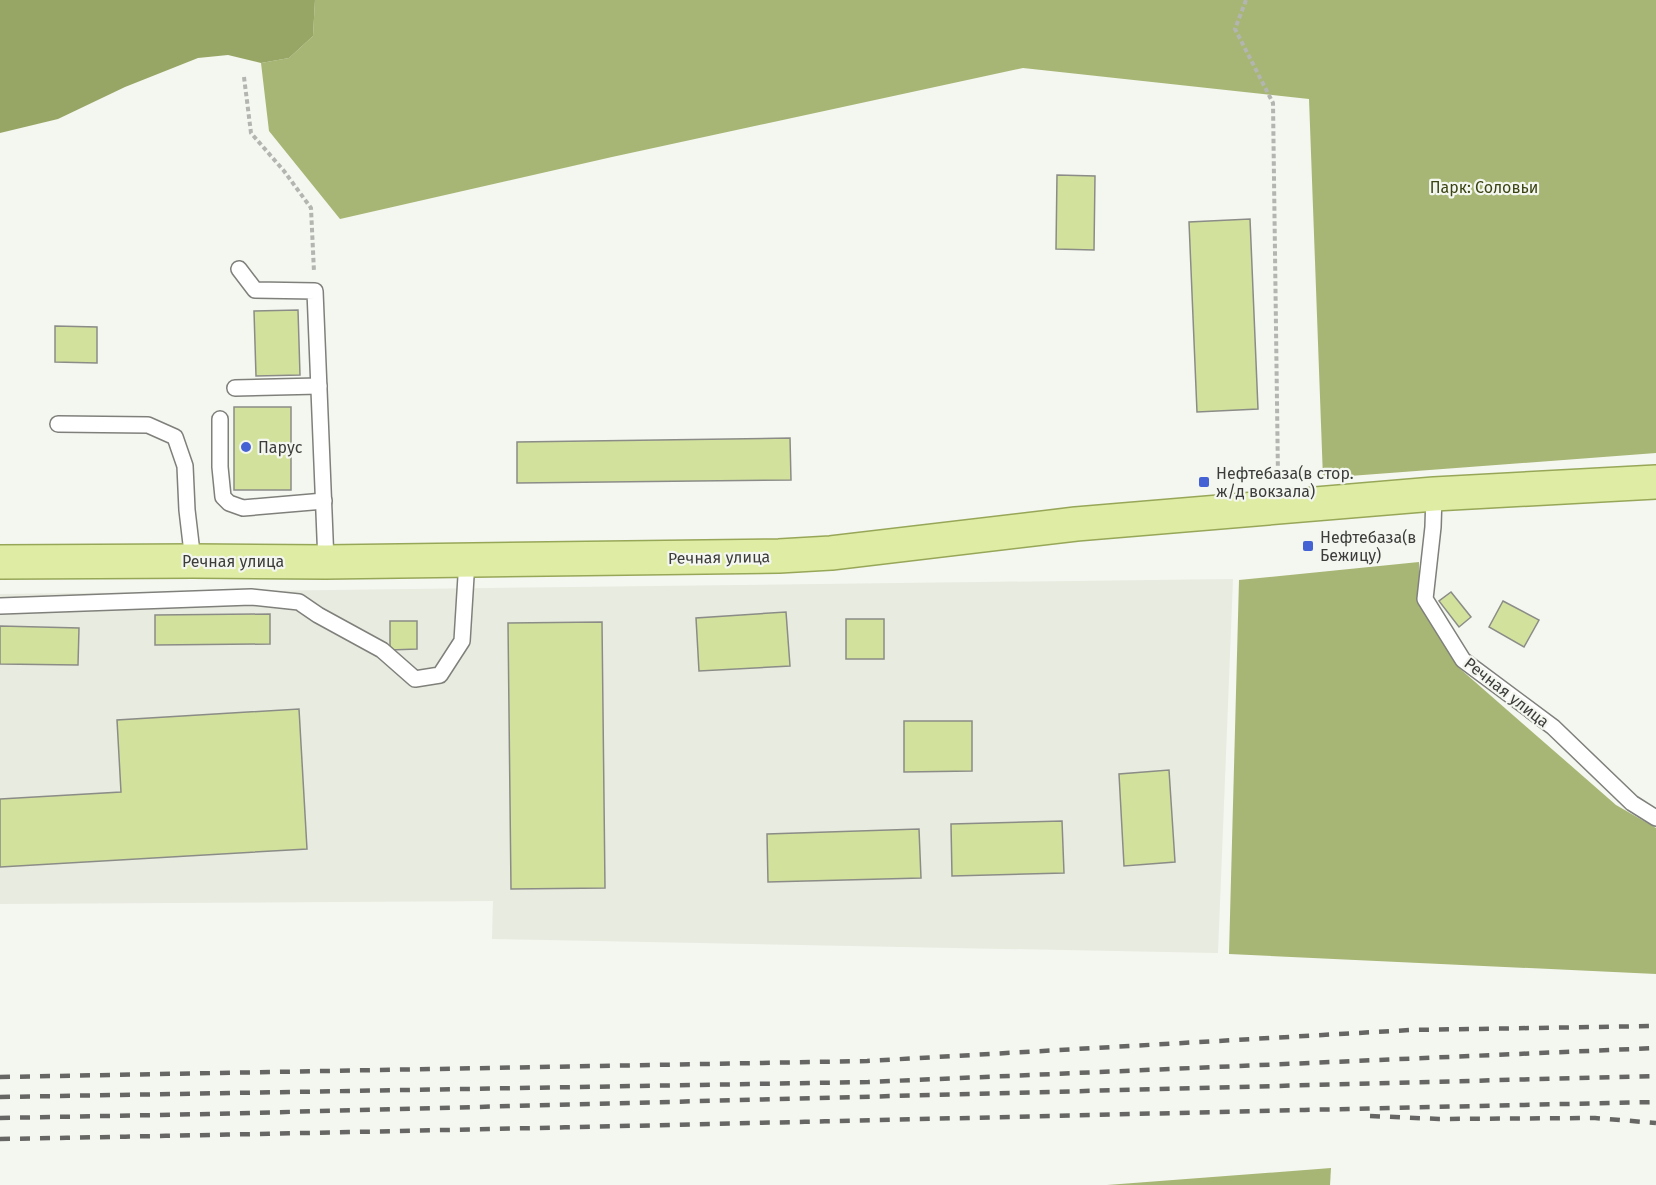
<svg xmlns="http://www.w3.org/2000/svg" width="1656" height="1185" font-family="'Fira Sans',sans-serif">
<rect width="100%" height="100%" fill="#f4f6f0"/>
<path fill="#e8ebdf" d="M 1233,579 L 1218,953 L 492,939 L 493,901 L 0,904 L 0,594 Z"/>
<g fill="#a7b674">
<path d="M 315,0 L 1656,0 L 1656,453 L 1323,478 L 1309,99 L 1023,68 L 612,157 L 340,219 L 269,131 L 261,63 L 289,58 L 313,36 Z"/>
<path d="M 1419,562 L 1419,599 L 1458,667 L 1616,805 L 1656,828 L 1656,974 L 1229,954 L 1239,580 Z"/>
<path d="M 1331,1168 L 1330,1185 L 1107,1185 Z"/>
</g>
<path fill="#97a664" d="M 0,0 L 315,0 L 313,36 L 289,58 L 261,63 L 228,55 L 198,58 L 125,87 L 58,119 L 0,133 Z"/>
<g fill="#d2e29d" stroke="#8b8c87" stroke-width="1.5">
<path d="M 1057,175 L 1095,176 L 1094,250 L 1056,249 Z"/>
<path d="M 1250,219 L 1258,409 L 1197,412 L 1189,222 Z"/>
<path d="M 298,310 L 300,375 L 256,376 L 254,311 Z"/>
<path d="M 55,326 L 97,327 L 97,363 L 55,362 Z"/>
<rect x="234" y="407" width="57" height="83"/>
<path d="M 790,438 L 791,480 L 517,483 L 517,442 Z"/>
<path d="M 1451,592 L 1471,617 L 1459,627 L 1439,601 Z"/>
<path d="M 1503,601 L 1539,620 L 1524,647 L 1489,627 Z"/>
<path d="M 786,612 L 790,666 L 699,671 L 696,618 Z"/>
<path d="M 270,614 L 270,644 L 155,645 L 155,615 Z"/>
<rect x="846" y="619" width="38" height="40"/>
<path d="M 390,621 L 417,621 L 417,649 L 390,650 Z"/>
<path d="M 602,622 L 605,888 L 511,889 L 508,623 Z"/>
<path d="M 0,626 L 79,628 L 78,665 L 0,664 Z"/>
<path d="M 299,709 L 307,849 L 0,867 L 0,799 L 121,792 L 117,720 Z"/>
<path d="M 904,721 L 972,721 L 972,771 L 904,772 Z"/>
<path d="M 1169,770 L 1175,862 L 1124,866 L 1119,774 Z"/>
<path d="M 1062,821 L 1064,873 L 952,876 L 951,824 Z"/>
<path d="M 919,829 L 921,878 L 768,882 L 767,834 Z"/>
</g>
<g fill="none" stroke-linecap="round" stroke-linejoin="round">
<g stroke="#7f807b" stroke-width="18">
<g id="lane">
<path d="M 239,269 L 255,290 L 315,291 L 326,562"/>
<path d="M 235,388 L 319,386"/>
<path d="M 220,419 L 220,467 L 223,497 L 229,503 L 243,508 L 324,501"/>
<path d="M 58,424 L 148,425 L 175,437 L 185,466 L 187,510 L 193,561"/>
<path d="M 1434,494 L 1433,527 L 1425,599 L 1463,660 L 1553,727 L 1632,803 L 1656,818"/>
<path d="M 0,606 L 251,597 L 299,602 L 318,615 L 382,650 L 415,679 L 440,675 L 462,641 L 467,560"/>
</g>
</g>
<g stroke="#97a758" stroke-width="36">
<path id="primary" d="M 0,562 L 193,561 L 326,562 L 779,556 L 831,553 L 1076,524 L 1434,494 L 1656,482"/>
</g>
<g stroke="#b3b5b0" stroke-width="4" stroke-dasharray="4.5 3" stroke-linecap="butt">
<path d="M 1246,0 L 1235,29 L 1273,103 L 1278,477"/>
<path d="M 244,77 L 251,133 L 284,171 L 311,208 L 314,272"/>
</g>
<use href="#lane" stroke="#fff" stroke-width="15"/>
<use href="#primary" stroke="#deeca4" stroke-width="33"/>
<g stroke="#666764" stroke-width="4.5" stroke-dasharray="10 10" stroke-linecap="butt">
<path d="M 0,1077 L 867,1061 L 1410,1030 L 1656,1026"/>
<path d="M 0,1097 L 868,1082 L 1656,1048"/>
<path d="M 1370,1116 L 1439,1119 L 1595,1118 L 1656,1123"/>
<path d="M 0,1118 L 209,1114 L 1656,1076"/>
<path d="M 0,1139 C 552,1129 1104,1114 1656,1102"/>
</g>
</g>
<g fill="#4562d5" stroke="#f4f6f0" stroke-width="2">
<circle cx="246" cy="447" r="6"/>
<rect x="1198" y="476" width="12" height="12" rx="3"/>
<rect x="1302" y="540" width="12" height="12" rx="3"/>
</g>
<g text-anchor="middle" stroke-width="4.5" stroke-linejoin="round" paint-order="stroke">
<g font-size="16" fill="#3b4412" stroke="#f4f6f0">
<text x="1484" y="193">Парк: Соловьи</text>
</g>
<g font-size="16" fill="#3c3d3b" stroke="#f4f6f0" text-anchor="start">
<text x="258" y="453">Парус</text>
<text x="1216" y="479">Нефтебаза(в стор.<tspan x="1216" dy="18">ж/д вокзала)</tspan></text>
<text x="1320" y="543">Нефтебаза(в<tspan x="1320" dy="18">Бежицу)</tspan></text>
</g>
<g font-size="16" fill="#3c3d3b" stroke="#f4f6f0">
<text transform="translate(719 557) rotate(-1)" y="6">Речная улица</text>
<text x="233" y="567">Речная улица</text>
<text transform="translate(1507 692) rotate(38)" y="6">Речная улица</text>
</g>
</g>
</svg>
